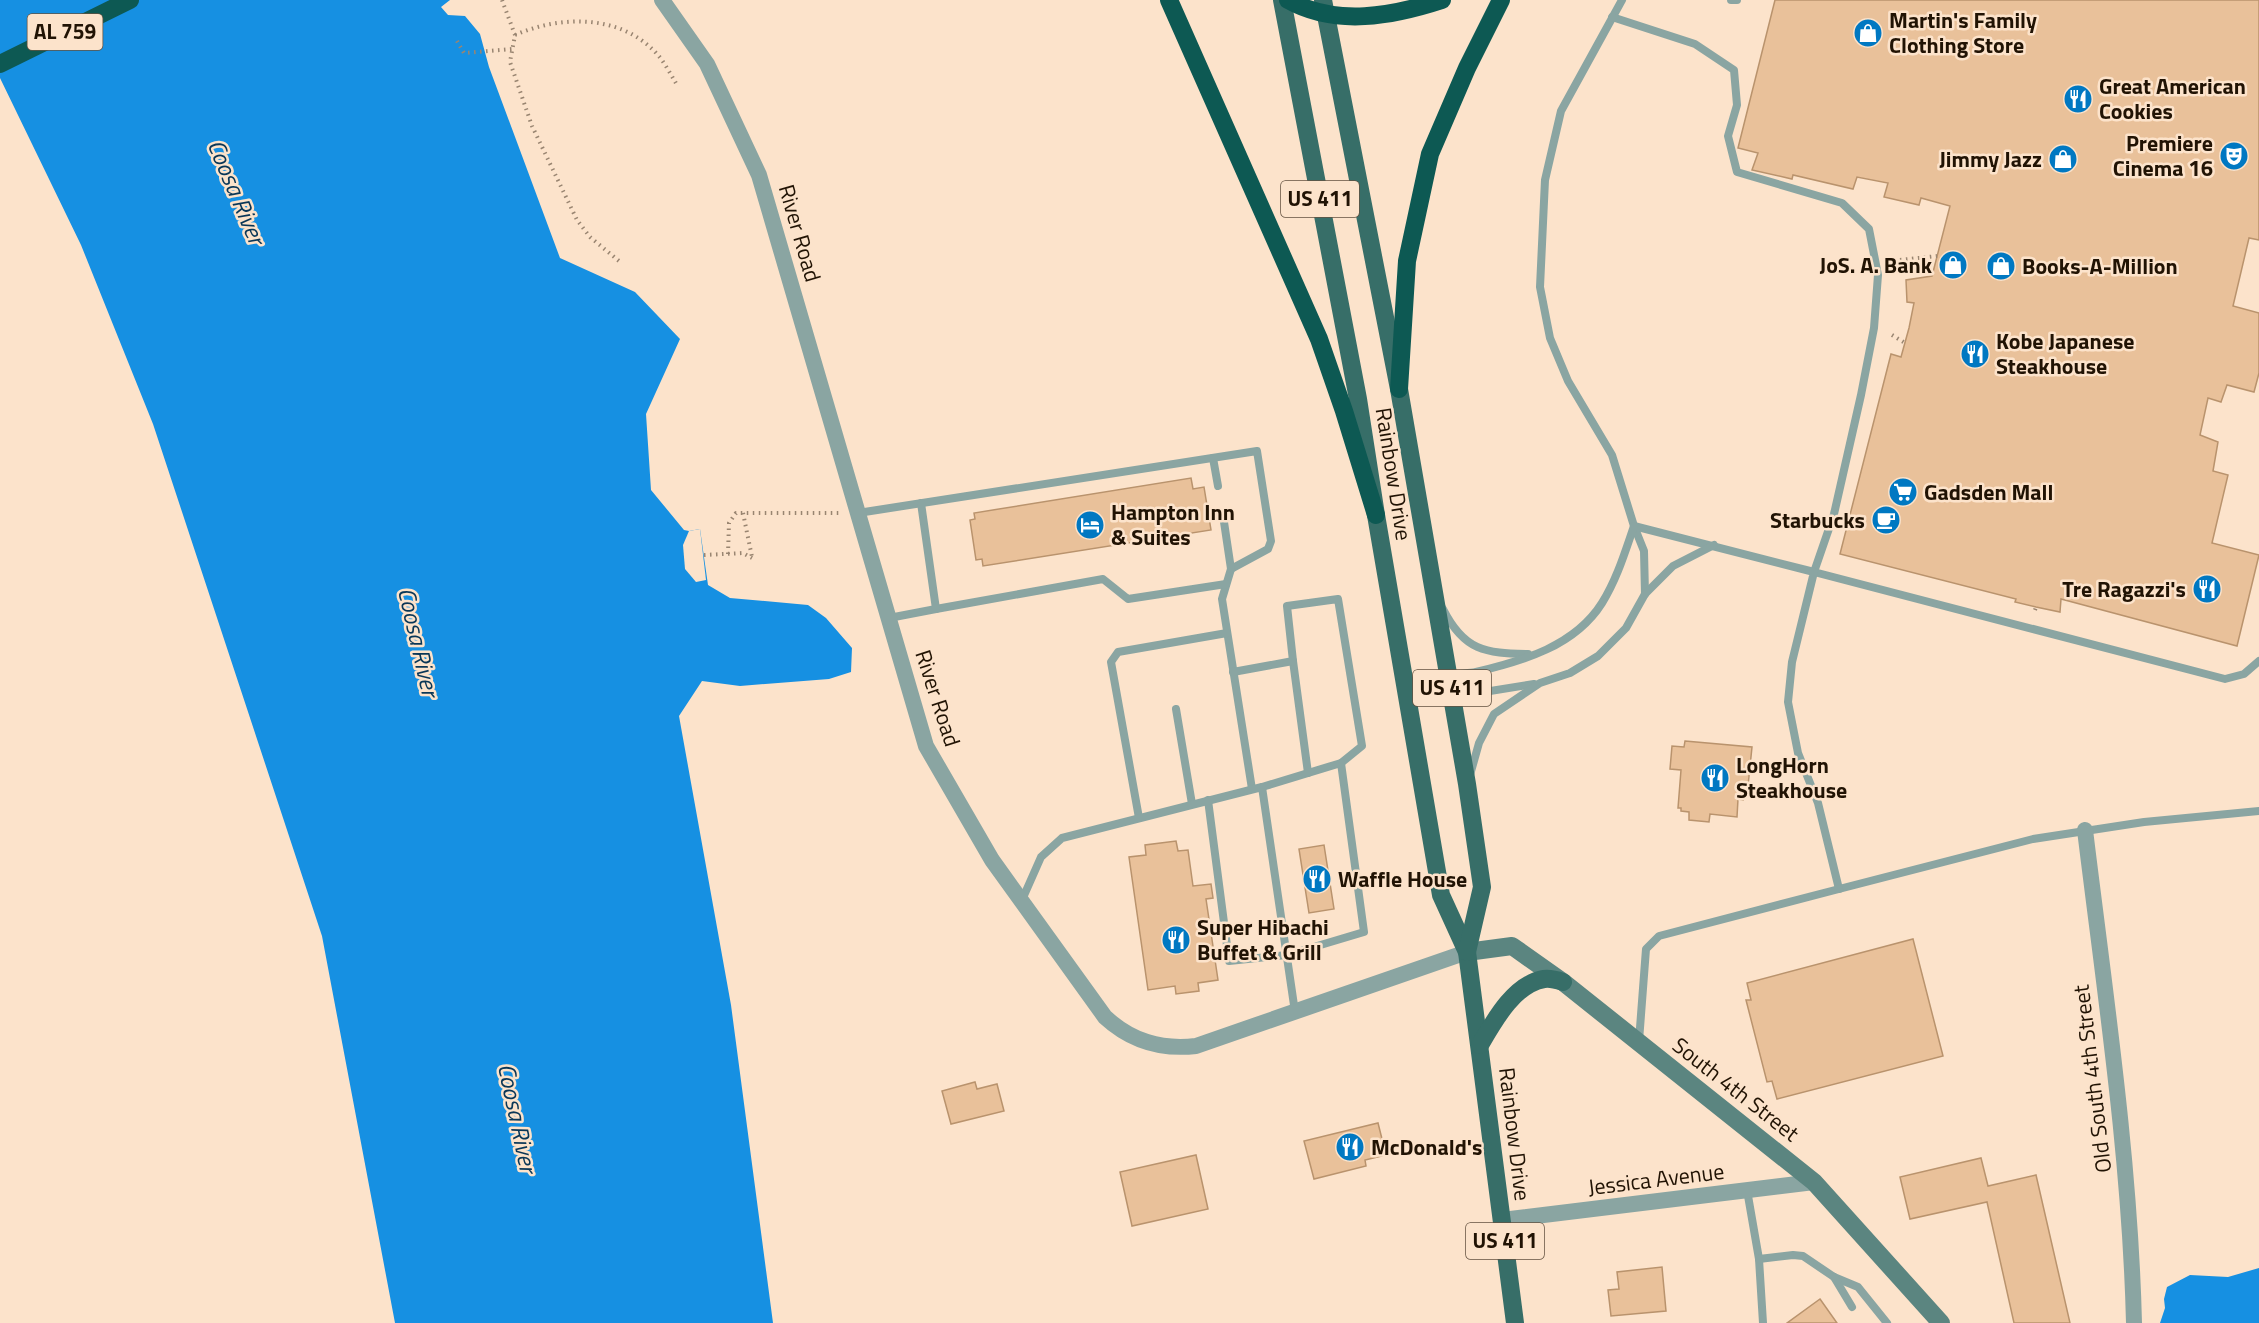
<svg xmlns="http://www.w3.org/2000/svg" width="2259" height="1323" font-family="'Titillium Web',sans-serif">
<rect width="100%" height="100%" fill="#fce3cb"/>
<g fill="#1690e2">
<path d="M 0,0 L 450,0 L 441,7 L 448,15 L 465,16 L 480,34 L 489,67 L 560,258 L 635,292 L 680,339 L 646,414 L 651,490 L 684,530 L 689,531 L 700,529 L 708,585 L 730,598 L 808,605 L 826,618 L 852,648 L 851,672 L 829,679 L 740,686 L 702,681 L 679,716 L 731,1005 L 773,1323 L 395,1323 L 322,936 L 153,424 L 81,245 L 0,78 Z"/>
<path d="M 2259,1268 L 2259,1323 L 2160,1323 L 2165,1308 L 2164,1299 L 2167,1287 L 2190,1275 L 2228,1277 Z"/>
</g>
<path fill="#fce3cb" d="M 700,529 L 706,580 L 696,582 L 685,569 L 683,545 L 689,531 Z"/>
<g fill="#e9c19a" stroke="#b9936d" stroke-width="1.5">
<path d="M 1775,0 L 2259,0 L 2259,240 L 2249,238 L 2233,306 L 2259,313 L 2259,373 L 2254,392 L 2227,385 L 2221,402 L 2208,398 L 2200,435 L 2218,442 L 2213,471 L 2228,475 L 2212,543 L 2259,555 L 2237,646 L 2061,599 L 2060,612 L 2036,607 L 2015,602 L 2016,599 L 1840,554 L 1891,354 L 1901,357 L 1909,328 L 1914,303 L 1907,302 L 1906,280 L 1932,276 L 1950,206 L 1921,198 L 1919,205 L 1884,197 L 1888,183 L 1857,177 L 1853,189 L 1793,175 L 1792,179 L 1752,170 L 1758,153 L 1738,148 Z"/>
<path d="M 1191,478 L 1193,489 L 1204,487 L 1211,530 L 983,566 L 982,559 L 976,560 L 970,520 L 975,519 L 974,513 Z"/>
<path d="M 1685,741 L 1752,747 L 1748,786 L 1744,786 L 1743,800 L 1738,799 L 1737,817 L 1710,814 L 1709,822 L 1689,820 L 1689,812 L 1681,811 L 1681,808 L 1678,808 L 1681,770 L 1670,769 L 1672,746 L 1684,747 Z"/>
<path d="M 1176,841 L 1178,851 L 1188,850 L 1193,886 L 1211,884 L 1213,898 L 1206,899 L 1218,980 L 1198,983 L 1199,991 L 1176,994 L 1175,986 L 1148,990 L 1129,857 L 1146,855 L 1145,845 Z"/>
<path d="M 1324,845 L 1334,909 L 1309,913 L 1299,849 Z"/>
<path d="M 1913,939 L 1943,1056 L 1777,1099 L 1772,1081 L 1767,1082 L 1746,1000 L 1751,1000 L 1747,983 Z"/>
<path d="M 975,1082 L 977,1089 L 997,1084 L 1004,1111 L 951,1124 L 942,1091 Z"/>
<path d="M 1378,1123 L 1386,1155 L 1365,1160 L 1366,1166 L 1314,1179 L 1304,1141 Z"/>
<path d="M 1196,1155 L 1208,1209 L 1132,1226 L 1120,1172 Z"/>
<path d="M 1981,1158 L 1988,1186 L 2036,1175 L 2070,1323 L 2014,1323 L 1987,1202 L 1910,1219 L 1900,1177 Z"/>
<path d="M 1662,1267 L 1666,1311 L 1611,1316 L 1608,1290 L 1619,1289 L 1617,1272 Z"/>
<path d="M 1820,1299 L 1837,1323 L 1787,1323 Z"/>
</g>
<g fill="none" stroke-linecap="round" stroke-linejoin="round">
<g stroke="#998571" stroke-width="4" stroke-dasharray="1.5 4.5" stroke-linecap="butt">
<path d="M 502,0 L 515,35 L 510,62 L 532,126 L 577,220 L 590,237 L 619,261"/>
<path d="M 515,35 C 561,15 621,14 657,54 C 665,63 671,75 677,85"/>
<path d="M 457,41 L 464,53 L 512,49"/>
<path d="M 1900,260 L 1937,256"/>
<path d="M 1892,335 L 1905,343"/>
<path d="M 743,513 L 752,557"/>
<path d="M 728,554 L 729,523 L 736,513 L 842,513"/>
<path d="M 704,555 L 743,553 L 752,558"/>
<path d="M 2035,610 L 2036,607"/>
</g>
<g stroke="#8aa5a2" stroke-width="8">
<path d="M 1622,0 L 1561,111 L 1545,180 L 1540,287 L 1550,338 L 1568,381 L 1612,455 L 1634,526 L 1644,551 L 1645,594"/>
<path d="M 1731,0 L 1737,0"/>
<path d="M 1612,17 L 1695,44 L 1734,70 L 1737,105 L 1728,136 L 1737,172 L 1842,203 L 1869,229 L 1878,275 L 1874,328 L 1861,395 L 1834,514 L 1814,572 L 2225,679 L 2244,674 L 2259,661"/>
<path d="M 1213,458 L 1218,486"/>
<path d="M 858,513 L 1257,451 L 1271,541 L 1268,549 L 1231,569 L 1222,599 L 1252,789"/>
<path d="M 1224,522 L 1231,569"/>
<path d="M 1634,526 L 1814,572 L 1792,662 L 1788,702 L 1798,753 L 1818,803 L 1839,889 L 2033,839 L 2144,822 L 2259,811"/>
<path d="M 936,609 L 1103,579 L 1128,599 L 1226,584"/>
<path d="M 1443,609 C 1464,651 1485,653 1528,654"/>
<path d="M 889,618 L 936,609 L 921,503"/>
<path d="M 1293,661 L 1308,773"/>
<path d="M 1233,672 L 1293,661 L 1287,606 L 1338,599 L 1362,746 L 1341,763"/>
<path d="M 1407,697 C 1421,691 1434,682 1449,676 C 1457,673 1467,674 1476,672 C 1523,661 1575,646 1602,603 C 1617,579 1625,552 1634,526"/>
<path d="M 1410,698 L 1453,697 L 1534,684"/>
<path d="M 1176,709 L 1192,804"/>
<path d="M 1470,775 L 1479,743 L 1494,714 L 1540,683 L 1570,673 L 1598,656 L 1626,628 L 1645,594 L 1673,566 L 1714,545"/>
<path d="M 1208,800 L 1229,961 L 1287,955 L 1364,932 L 1341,763 L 1262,787"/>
<path d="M 1139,818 L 1111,662 L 1118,652 L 1227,633"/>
<path d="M 1022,900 L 1041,857 L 1062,838 L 1262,787 L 1295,1012"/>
<path d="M 1639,1041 L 1646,949 L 1659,936 L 1839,889"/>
<path d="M 1747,1190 L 1759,1259 L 1763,1323"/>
<path d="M 1759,1259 L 1793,1255 L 1803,1256 L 1834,1277 L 1858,1287 L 1887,1323"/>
<path d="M 1834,1277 L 1852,1307"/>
</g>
<g stroke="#8aa5a2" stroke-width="16">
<path d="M 662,0 L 707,64 L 759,175 L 926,746 L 992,860 L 1105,1017 C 1131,1041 1160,1050 1196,1046 L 1467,952"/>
<path d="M 2085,830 C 2105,994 2130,1158 2134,1323"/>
<path d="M 1502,1220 L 1814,1182"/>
</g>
<path stroke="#5b8580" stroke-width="18" d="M 1467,952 L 1512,946 L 1563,982 L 1814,1182 L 1941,1323"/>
<g stroke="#376e68" stroke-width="18">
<path d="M 1282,0 L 1358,399 L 1376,515 L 1441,895 L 1467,952 L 1515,1323"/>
<path d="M 1323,0 L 1399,389 L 1467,784 L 1482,887 L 1467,952"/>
<path d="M 1480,1045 C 1494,1021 1514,984 1544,979 C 1550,978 1557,980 1563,982"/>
</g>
<g stroke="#0d5953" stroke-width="18">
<path d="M 1169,0 L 1319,339 L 1344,411 L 1376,515"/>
<path d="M 1288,0 C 1336,27 1393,16 1442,0"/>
<path d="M 0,64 L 130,0"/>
<path d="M 1399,389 L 1407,261 L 1430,154 L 1467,68 L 1501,0"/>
</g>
</g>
<defs>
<g id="shop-disc" transform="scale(1.5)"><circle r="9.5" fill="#0078c2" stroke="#fce3cb"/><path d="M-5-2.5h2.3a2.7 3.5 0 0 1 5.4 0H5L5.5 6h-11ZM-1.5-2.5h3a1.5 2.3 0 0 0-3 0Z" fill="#fff"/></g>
<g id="restaurant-disc" transform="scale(1.5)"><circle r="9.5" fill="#0078c2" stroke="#fce3cb"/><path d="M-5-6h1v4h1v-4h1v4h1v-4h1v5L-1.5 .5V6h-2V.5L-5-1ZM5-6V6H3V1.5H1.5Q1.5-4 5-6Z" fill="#fff"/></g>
<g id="theatre-disc" transform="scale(1.5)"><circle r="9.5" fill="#0078c2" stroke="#fce3cb"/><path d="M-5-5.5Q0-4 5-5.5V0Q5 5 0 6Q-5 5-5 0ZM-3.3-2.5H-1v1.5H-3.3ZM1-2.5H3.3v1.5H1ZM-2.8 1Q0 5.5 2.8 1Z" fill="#fff"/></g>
<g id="supermarket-disc" transform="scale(1.5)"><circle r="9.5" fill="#0078c2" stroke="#fce3cb"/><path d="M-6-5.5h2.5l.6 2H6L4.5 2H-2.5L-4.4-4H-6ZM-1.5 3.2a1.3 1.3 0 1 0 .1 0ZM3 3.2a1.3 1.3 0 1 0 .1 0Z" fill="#fff"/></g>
<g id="cafe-disc" transform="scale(1.5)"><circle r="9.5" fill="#0078c2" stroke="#fce3cb"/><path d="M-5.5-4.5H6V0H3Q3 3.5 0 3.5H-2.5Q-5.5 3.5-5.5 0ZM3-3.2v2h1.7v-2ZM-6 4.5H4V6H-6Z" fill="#fff"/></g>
<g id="hotel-disc" transform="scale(1.5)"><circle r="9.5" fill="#0078c2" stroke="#fce3cb"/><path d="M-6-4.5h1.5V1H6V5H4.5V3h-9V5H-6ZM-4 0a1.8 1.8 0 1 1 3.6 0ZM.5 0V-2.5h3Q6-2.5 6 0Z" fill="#fff"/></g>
</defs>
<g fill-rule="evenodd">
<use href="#shop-disc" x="1868" y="33"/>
<use href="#restaurant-disc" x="2078" y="99"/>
<use href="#theatre-disc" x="2234" y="156"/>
<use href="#shop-disc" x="2063" y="159"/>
<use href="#shop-disc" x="1953" y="265"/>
<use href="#shop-disc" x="2001" y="266"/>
<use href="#restaurant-disc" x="1975" y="354"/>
<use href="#supermarket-disc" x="1903" y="492"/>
<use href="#cafe-disc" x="1886" y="520"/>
<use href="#hotel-disc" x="1090" y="525"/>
<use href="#restaurant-disc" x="2207" y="589"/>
<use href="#restaurant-disc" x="1715" y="778"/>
<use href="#restaurant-disc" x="1317" y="879"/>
<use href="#restaurant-disc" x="1176" y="940"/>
<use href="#restaurant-disc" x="1350" y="1147"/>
</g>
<g text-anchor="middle" stroke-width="5" stroke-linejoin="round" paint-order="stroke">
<g fill="#fce3cb" stroke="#635140" stroke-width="1.5">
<rect x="27.5" y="14" width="75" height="36" rx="4.5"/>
<rect x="1281" y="181" width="78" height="36" rx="4.5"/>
<rect x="1413" y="670" width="78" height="36" rx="4.5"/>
<rect x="1466" y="1223" width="78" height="36" rx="4.5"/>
</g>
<g font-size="21" font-weight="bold" fill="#211304">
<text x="65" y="39">AL 759</text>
<text x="1320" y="206">US 411</text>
<text x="1452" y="695">US 411</text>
<text x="1505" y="1248">US 411</text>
</g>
<g font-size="22" font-weight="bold" fill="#211304" stroke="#fce3cb" text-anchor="start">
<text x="1889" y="28">Martin's Family<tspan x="1889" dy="25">Clothing Store</tspan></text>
<text x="2099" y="94">Great American<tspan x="2099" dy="25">Cookies</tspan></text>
<text x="2213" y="151" text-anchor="end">Premiere<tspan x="2213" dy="25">Cinema 16</tspan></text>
<text x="2042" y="167" text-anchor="end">Jimmy Jazz</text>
<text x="1932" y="273" text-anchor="end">JoS. A. Bank</text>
<text x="2022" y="274">Books-A-Million</text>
<text x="1996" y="349">Kobe Japanese<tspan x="1996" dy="25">Steakhouse</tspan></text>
<text x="1924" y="500">Gadsden Mall</text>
<text x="1111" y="520">Hampton Inn<tspan x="1111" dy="25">&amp; Suites</tspan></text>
<text x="1865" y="528" text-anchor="end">Starbucks</text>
<text x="2186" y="597" text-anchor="end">Tre Ragazzi's</text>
<text x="1736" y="773">LongHorn<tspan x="1736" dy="25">Steakhouse</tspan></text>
<text x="1338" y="887">Waffle House</text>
<text x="1197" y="935">Super Hibachi<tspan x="1197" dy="25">Buffet &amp; Grill</tspan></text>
<text x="1371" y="1155">McDonald's</text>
</g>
<g font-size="22" fill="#211304" stroke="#fce3cb">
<text transform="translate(800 233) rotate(74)" y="8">River Road</text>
<text transform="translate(1394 474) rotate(81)" y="8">Rainbow Drive</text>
<text transform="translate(938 698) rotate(72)" y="8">River Road</text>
<text transform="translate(2092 1079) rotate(-97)" y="8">Old South 4th Street</text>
<text transform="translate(1736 1089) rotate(38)" y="8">South 4th Street</text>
<text transform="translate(1515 1134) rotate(83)" y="8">Rainbow Drive</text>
<text transform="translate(1656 1179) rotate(-7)" y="8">Jessica Avenue</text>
</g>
<g font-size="24" font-style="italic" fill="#093657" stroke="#fce3cb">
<text transform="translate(236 192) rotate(67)" y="8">Coosa River</text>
<text transform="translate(418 642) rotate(77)" y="8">Coosa River</text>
<text transform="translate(517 1118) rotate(78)" y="8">Coosa River</text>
</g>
</g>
</svg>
